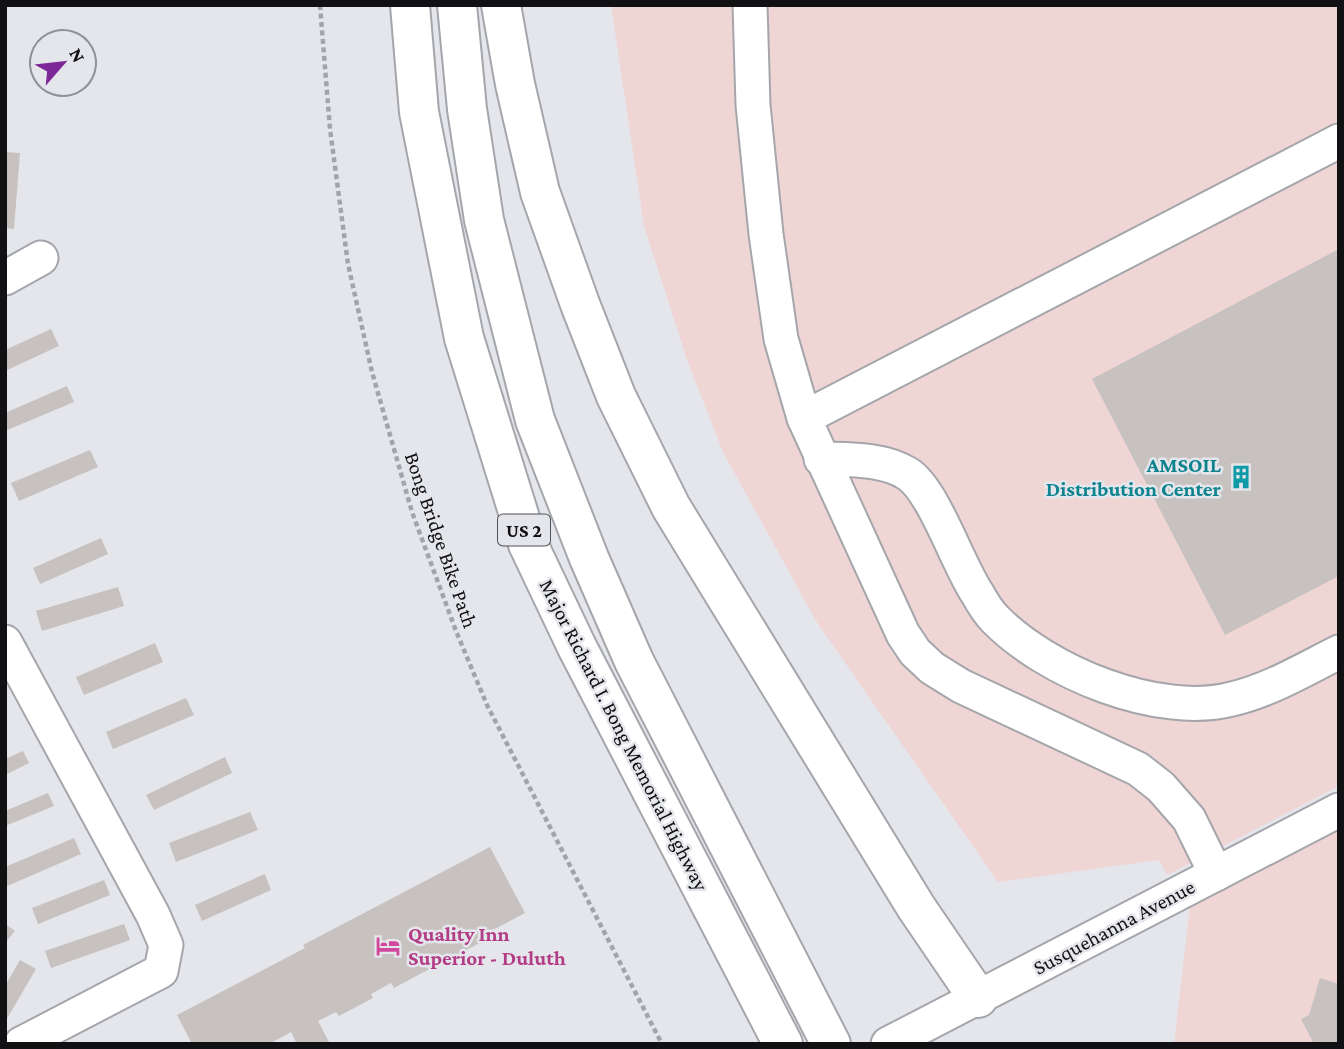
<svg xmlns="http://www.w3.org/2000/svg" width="1344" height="1049" font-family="'Crimson Pro',serif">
<rect width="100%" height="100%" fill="#e4e6eb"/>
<g fill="#f0d5d5">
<path d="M 611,5 L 1339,5 L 1339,786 L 1167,875 L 1159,860 L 998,882 L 816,621 L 723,452 L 687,360 L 644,226 Z"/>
<path d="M 1339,828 L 1339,1044 L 1174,1044 L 1190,906 Z"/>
</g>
<g fill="#c7c1c0">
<path d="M 5,152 L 20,153 L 14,229 L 5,228 Z"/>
<path d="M 1339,249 L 1339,576 L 1225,635 L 1092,379 Z"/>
<path d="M 51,329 L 59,346 L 5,371 L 5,350 Z"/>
<path d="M 67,386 L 74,402 L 5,431 L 5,413 Z"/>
<path d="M 90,450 L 98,467 L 19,501 L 11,483 Z"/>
<path d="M 101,538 L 108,554 L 40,584 L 33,568 Z"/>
<path d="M 118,587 L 124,606 L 42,631 L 36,611 Z"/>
<path d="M 155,643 L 163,662 L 84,695 L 76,677 Z"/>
<path d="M 186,698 L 194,715 L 113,749 L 106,732 Z"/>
<path d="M 23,751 L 29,763 L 5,775 L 5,759 Z"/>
<path d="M 225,757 L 232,773 L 154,810 L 146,795 Z"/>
<path d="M 48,793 L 54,806 L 5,826 L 5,811 Z"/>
<path d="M 250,812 L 258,830 L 176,862 L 169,843 Z"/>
<path d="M 74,838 L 81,854 L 5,887 L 5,867 Z"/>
<path d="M 490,847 L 525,913 L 485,934 L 487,939 L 453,957 L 451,953 L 430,963 L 433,967 L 394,988 L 391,983 L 371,994 L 373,998 L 339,1016 L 336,1012 L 318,1021 L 330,1044 L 297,1044 L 291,1032 L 269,1044 L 261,1044 L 260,1042 L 256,1044 L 192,1044 L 177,1015 L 305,948 L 303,945 Z"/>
<path d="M 265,874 L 271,890 L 202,921 L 195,905 Z"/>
<path d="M 104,880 L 110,895 L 38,924 L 32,908 Z"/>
<path d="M 5,924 L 15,931 L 5,943 Z"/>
<path d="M 124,924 L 130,940 L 51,968 L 45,951 Z"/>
<path d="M 20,960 L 36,969 L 5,1022 L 5,986 Z"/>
<path d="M 1320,978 L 1339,984 L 1339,1044 L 1314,1044 L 1301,1019 L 1309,1015 Z"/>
</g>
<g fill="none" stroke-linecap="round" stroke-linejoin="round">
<g stroke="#a5a6ab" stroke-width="37">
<g id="minor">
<path d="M 750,5 L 753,105 L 766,234 L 781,339 L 804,418 L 903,634 L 915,652 L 932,668 L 961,686 L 1138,769 L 1161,787 L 1189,819 L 1216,874"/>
<path d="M 5,278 L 41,258"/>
<path d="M 804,418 L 1339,141"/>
<path d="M 821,459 C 849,460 883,458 908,474 C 934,491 958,565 977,593 C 982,602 988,612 995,619 C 1047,672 1158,718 1232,699 C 1270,690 1305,669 1339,652"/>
<path d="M 5,642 L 153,915 L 166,945 L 161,971 L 21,1044"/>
<path d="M 888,1044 L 1339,810"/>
</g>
</g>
<g stroke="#a5a6ab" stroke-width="42">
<g id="highway">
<path d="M 410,5 L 419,112 L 464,338 L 528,544 L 577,647 L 783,1044"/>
<path d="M 457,5 L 467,109 L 484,220 L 535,420 L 589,558 L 634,661 L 831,1044"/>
<path d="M 501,5 L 515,84 L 540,192 L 580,304 L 616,396 L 671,507 L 916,907 L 978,998"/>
</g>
</g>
<path stroke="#a3a4a9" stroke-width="4.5" stroke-dasharray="5 3.5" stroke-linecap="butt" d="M 320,5 L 330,129 L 348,264 L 372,372 L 412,512 L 456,631 L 487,705 L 662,1044"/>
<use href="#minor" stroke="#fff" stroke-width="33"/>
<use href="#highway" stroke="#fff" stroke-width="38"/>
</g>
<defs>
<g id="building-bare" transform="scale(1.89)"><path d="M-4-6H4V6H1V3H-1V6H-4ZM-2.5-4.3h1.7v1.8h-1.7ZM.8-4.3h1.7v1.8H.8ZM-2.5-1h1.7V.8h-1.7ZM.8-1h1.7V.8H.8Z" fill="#0f9aa8" stroke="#e4e6eb" stroke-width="2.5" paint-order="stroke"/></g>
<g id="hotel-bare" transform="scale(1.89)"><path d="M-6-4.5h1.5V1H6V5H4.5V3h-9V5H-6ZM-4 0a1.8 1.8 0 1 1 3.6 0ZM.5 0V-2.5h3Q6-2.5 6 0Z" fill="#d1479c" stroke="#e4e6eb" stroke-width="2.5" paint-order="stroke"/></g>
</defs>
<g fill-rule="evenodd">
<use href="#building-bare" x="1241" y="477"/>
<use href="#hotel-bare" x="388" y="946"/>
</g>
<g text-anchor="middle" stroke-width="5" stroke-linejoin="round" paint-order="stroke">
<rect fill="#e4e6eb" stroke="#505154" stroke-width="2" x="498" y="514.5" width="52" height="31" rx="5"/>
<g font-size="19" font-weight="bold" fill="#111113">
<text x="524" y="537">US 2</text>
</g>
<g font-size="21" font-weight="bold" fill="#0d838f" stroke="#e4e6eb" text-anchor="end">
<text x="1221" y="472">AMSOIL<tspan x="1221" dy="24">Distribution Center</tspan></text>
</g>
<g font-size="21" fill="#111113" stroke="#e4e6eb">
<text transform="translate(441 540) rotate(71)" y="7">Bong Bridge Bike Path</text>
<text transform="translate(624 735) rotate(63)" y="7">Major Richard I. Bong Memorial Highway</text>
<text transform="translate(1114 927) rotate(-28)" y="7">Susquehanna Avenue</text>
</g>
<g font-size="21" font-weight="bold" fill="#b23c85" stroke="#e4e6eb" text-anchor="start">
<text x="408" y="941">Quality Inn<tspan x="408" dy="24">Superior - Duluth</tspan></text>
</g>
</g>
<rect width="1344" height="1049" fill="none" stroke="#111113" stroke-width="14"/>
<g transform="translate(63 63) rotate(62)"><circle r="33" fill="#e4e6eb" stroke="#909195" stroke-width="2"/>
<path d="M0-5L12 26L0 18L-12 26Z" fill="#7c2898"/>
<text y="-10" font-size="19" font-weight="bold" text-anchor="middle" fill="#111113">N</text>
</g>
</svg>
